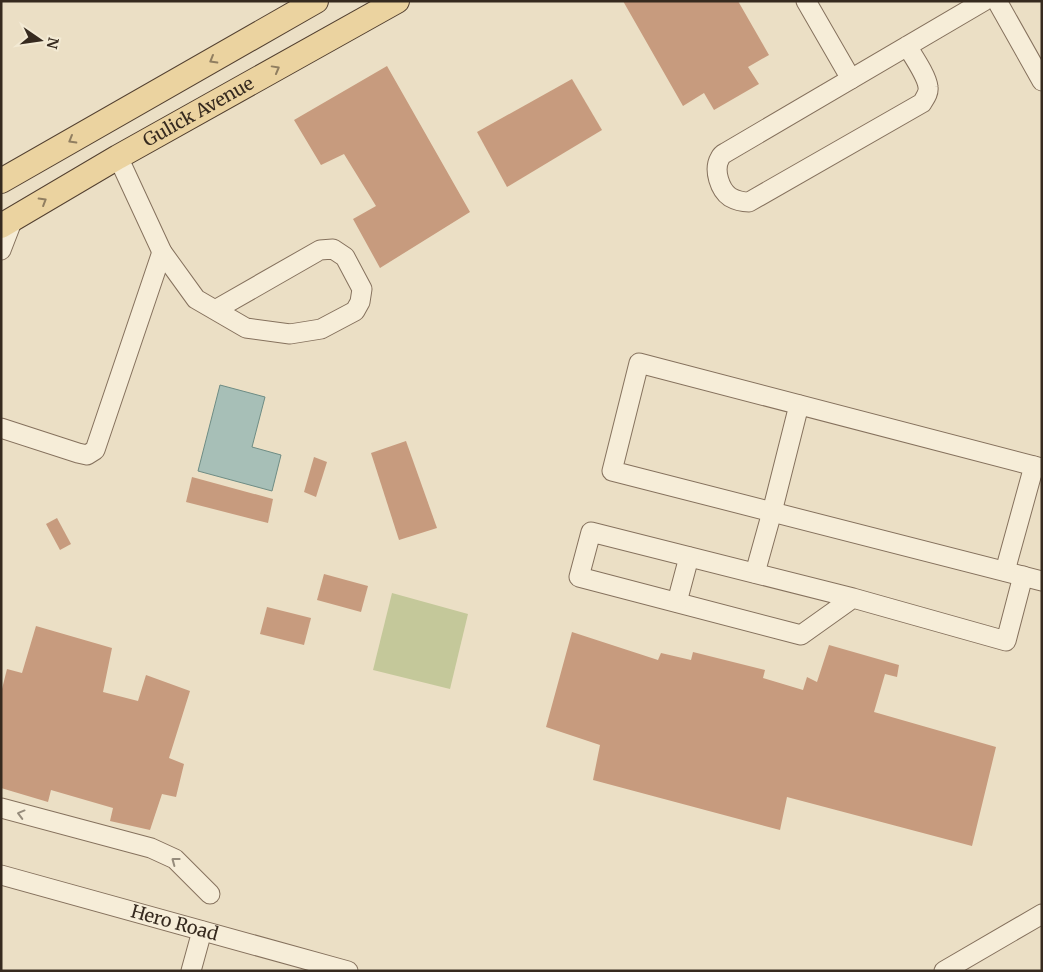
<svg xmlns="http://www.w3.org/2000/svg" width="1043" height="972" font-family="Merriweather,serif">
<rect width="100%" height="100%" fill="#ebdfc5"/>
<path fill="#c4c89a" d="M 392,593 L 468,614 L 450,689 L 373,670 Z"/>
<path fill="#a7bfb7" stroke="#6e8c84" d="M 220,385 L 265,397 L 252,447 L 281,455 L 272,491 L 198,471 Z"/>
<g fill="#c79b7e">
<path d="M 623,1 L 738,1 L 769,55 L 748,67 L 759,84 L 714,110 L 704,93 L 683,106 Z"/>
<path d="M 387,66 L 470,212 L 380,268 L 353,219 L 376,206 L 344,154 L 321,165 L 294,120 Z"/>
<path d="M 572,79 L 602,130 L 507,187 L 477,132 Z"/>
<path d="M 406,441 L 437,528 L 399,540 L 371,453 Z"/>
<path d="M 314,457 L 327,462 L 316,497 L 304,492 Z"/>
<path d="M 192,477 L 273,499 L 268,523 L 186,502 Z"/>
<path d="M 57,518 L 71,544 L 60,550 L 46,524 Z"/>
<path d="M 324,574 L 368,586 L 361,612 L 317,600 Z"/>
<path d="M 267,607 L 311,618 L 304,645 L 260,634 Z"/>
<path d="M 36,626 L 112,648 L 103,692 L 138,701 L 146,675 L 190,691 L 169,758 L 184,764 L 176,797 L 162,794 L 150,830 L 110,821 L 113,808 L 51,790 L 48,802 L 1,788 L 1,693 L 7,669 L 22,673 Z"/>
<path d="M 572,632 L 658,660 L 661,653 L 691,660 L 693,652 L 765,670 L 763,678 L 803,690 L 807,677 L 817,682 L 829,645 L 899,665 L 897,677 L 885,674 L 874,712 L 996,747 L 972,846 L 787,797 L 780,830 L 593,780 L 600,745 L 546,727 Z"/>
</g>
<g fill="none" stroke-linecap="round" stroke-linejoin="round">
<g stroke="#85715d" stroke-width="21">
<g id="minor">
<path d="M 806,1 L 851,79"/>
<path d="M 997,1 L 1042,81"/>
<path d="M 907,46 C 913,56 927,76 928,87 C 929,93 925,98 922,103 L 749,202 C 742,202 737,201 730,197 C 720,190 713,170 720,158 C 721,156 723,154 725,153 L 984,1"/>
<path d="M 118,157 L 162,252 L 196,299 L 246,328 L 290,334 L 321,329 L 355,311 L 360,302 L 362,289 L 345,257 L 333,249 L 320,250 L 215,310"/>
<path d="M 1,250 L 13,219"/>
<path d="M 1,428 L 78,453 L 87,455 L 95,450 L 162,252"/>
<path d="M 1042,468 L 639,363 L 612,471 L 1042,581"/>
<path d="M 1005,571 L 1034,466"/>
<path d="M 755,573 L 772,512 L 799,405"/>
<path d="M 853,598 L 801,635 L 579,577 L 591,532 L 853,598 L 1006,641 L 1023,576"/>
<path d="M 677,602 L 689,557"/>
<path d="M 1,808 L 151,848 L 175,859 L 210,894"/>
<path id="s1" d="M 1,875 L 348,971"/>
<path d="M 191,971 L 202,931"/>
<path d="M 944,971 L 1042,914"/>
</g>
</g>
<g stroke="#534030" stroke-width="26">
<g id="major">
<path d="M 1,181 L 316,1"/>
<path id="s2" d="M 1,226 L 118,157 L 397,1"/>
</g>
</g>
<use href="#minor" stroke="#f6edd8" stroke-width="19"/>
<use href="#major" stroke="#ebd3a0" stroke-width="24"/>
</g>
<defs><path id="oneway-chevron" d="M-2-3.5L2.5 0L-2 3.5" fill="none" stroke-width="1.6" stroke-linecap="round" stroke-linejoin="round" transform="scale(1.25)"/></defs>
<g stroke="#907e60">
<use href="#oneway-chevron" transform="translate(213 60) rotate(150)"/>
<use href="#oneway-chevron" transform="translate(276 69) rotate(-29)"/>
<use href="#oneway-chevron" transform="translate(72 140) rotate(150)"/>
<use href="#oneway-chevron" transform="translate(43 201) rotate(-31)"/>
</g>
<g stroke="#968c7c">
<use href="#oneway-chevron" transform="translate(21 814) rotate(-165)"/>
<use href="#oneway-chevron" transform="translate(175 861) rotate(-143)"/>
</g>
<g text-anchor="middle" stroke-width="5" stroke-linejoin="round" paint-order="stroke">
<g font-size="18" fill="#362a1f" stroke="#f3ead4">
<text dy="6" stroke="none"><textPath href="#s2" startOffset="228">Gulick Avenue</textPath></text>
<text dy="6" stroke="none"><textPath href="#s1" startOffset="180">Hero Road</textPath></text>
</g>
</g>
<rect width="1043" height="972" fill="none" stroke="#362a1f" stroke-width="5"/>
<g transform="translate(40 40) rotate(103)" stroke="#f3ead4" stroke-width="4" paint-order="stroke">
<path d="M0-4L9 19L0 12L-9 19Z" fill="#362a1f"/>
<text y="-8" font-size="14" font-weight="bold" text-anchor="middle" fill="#362a1f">N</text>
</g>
</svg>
